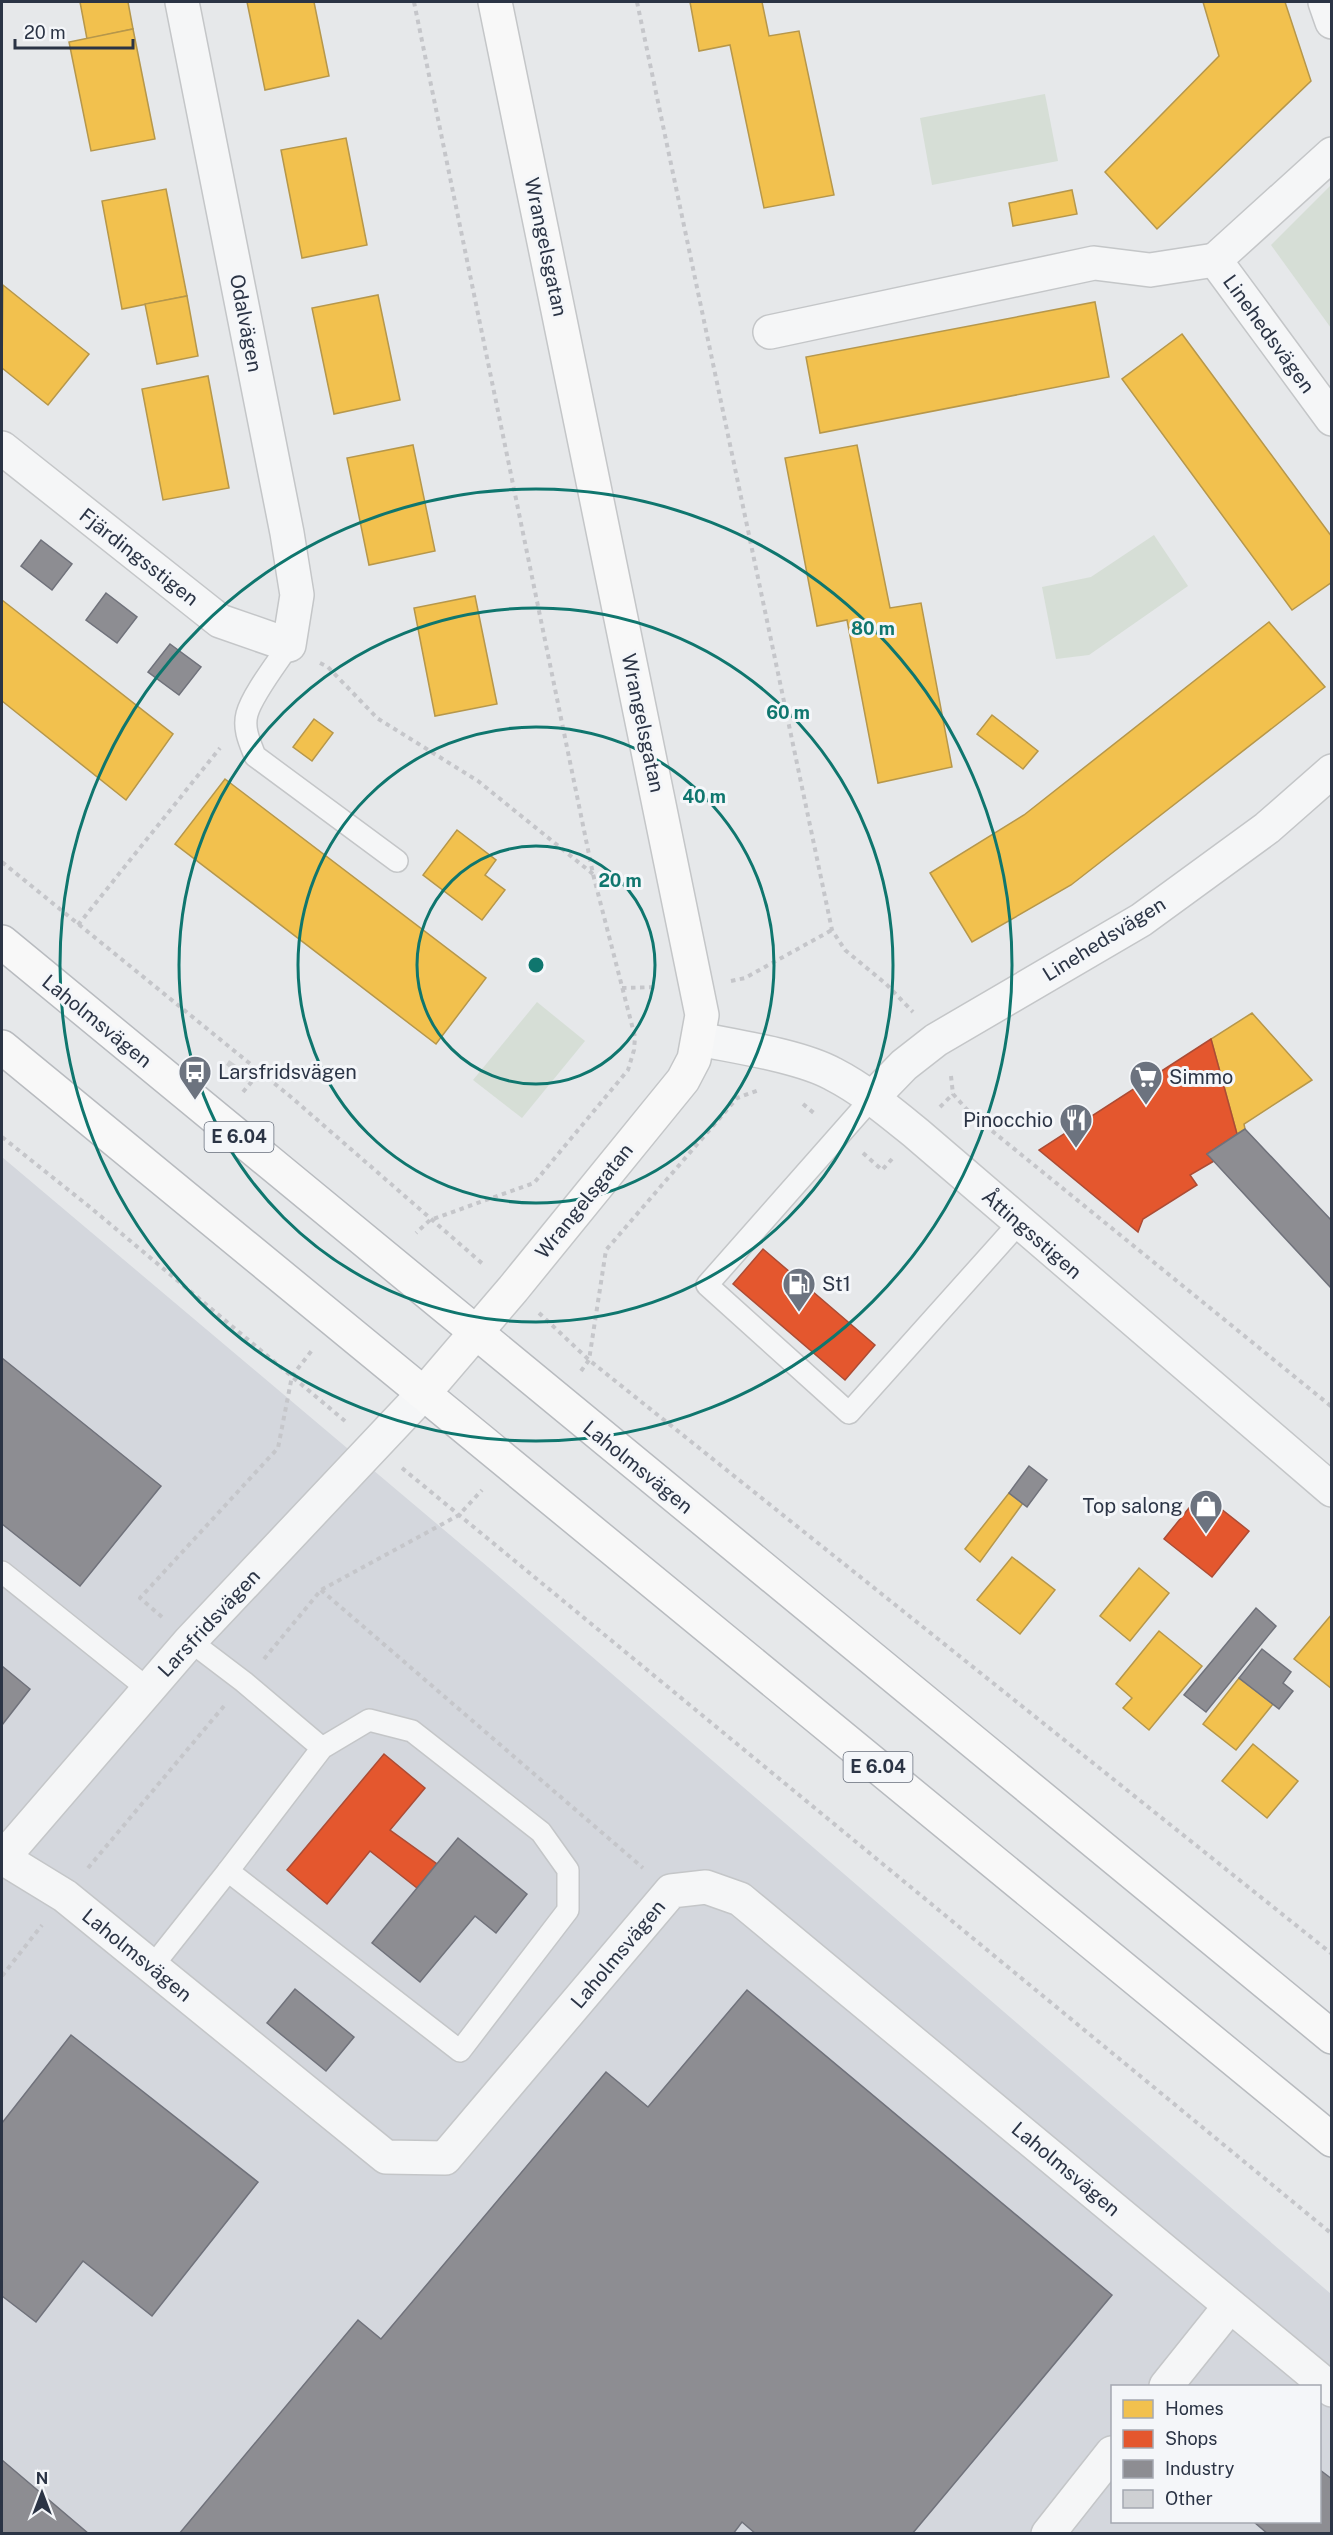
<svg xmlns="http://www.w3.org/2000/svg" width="1333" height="2535" font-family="'Public Sans',sans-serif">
<rect width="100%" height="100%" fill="#e6e8ea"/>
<path fill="#d4d7dd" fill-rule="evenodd" d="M 2,1157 L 488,1567 L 1331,2294 L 1331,2533 L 2,2533 ZM 1112,2386 L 1320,2386 L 1320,2522 L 1112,2522 Z"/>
<g fill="#d6ded6">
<path d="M 1045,94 L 1058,161 L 932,185 L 920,118 Z"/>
<path d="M 1331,185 L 1331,328 L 1271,245 Z"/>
<path d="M 1154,535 L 1188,586 L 1089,655 L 1056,659 L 1042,587 L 1091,577 Z"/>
<path d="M 537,1002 L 585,1041 L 522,1118 L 473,1080 Z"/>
</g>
<g fill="#f2c14e" stroke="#b6974b" stroke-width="1.5">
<path d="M 80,2 L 128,2 L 133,29 L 87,39 Z"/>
<path d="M 247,2 L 314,2 L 329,76 L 265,90 Z"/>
<path d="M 690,2 L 762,2 L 769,36 L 799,31 L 834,195 L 764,208 L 730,45 L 699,51 Z"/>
<path d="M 1203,2 L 1285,2 L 1311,81 L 1157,229 L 1105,172 L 1219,56 Z"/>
<path d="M 133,29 L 155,139 L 91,151 L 69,42 Z"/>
<path d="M 346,138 L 367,245 L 302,258 L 281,150 Z"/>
<path d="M 166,189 L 187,296 L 122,309 L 102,201 Z"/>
<path d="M 1072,190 L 1077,214 L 1013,226 L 1009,203 Z"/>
<path d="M 3,285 L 89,354 L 48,405 L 2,368 Z"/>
<path d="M 378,295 L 400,400 L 334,414 L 312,308 Z"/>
<path d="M 187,296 L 198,356 L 157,364 L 145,304 Z"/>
<path d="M 1095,302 L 1109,377 L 820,433 L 806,357 Z"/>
<path d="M 1182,334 L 1332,537 L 1332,582 L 1292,610 L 1122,379 Z"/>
<path d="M 208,376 L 229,488 L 163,500 L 142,389 Z"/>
<path d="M 413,445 L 435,551 L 369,565 L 347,458 Z"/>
<path d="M 857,445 L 890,608 L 921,603 L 952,767 L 878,783 L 847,620 L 817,626 L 785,458 Z"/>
<path d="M 475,596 L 497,704 L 435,716 L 414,608 Z"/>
<path d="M 2,600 L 173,734 L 126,800 L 2,701 Z"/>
<path d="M 1269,622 L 1325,687 L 1071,885 L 972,942 L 930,873 L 1024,815 Z"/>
<path d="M 992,715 L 1038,751 L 1023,769 L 977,734 Z"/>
<path d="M 314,719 L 333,733 L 312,761 L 293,747 Z"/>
<path d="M 225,779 L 486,978 L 436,1044 L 175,844 Z"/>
<path d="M 457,830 L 496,860 L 485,875 L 505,890 L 482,920 L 423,875 Z"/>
<path d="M 1252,1013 L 1312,1080 L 1244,1124 L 1245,1129 L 1237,1134 L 1211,1039 Z"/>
<path d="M 1009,1493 L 1023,1503 L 980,1562 L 965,1549 Z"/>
<path d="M 1012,1557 L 1055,1590 L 1020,1634 L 977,1600 Z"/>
<path d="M 1139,1568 L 1169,1593 L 1130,1641 L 1100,1616 Z"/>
<path d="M 1332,1614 L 1332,1689 L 1294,1659 Z"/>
<path d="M 1159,1631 L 1202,1666 L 1149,1730 L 1123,1708 L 1132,1698 L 1116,1684 Z"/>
<path d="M 1239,1678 L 1273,1704 L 1236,1750 L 1203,1724 Z"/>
<path d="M 1253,1744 L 1298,1781 L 1267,1818 L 1222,1781 Z"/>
</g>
<g fill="#e4572e" stroke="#ac4c35" stroke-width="1.5">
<path d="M 1211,1039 L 1237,1134 L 1207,1154 L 1214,1161 L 1190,1175 L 1197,1185 L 1143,1219 L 1138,1232 L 1039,1150 Z"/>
<path d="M 763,1249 L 875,1345 L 845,1380 L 733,1284 Z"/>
<path d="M 1201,1493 L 1249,1531 L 1212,1577 L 1164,1539 Z"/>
<path d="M 384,1754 L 425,1788 L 390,1830 L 437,1864 L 417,1888 L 370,1851 L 327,1904 L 287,1870 Z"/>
</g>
<g fill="#8d8d92" stroke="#70727b" stroke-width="1.5">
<path d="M 41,540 L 72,564 L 52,590 L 21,566 Z"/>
<path d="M 106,593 L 137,617 L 117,643 L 86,620 Z"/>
<path d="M 170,644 L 201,667 L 179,695 L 148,672 Z"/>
<path d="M 1245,1129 L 1332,1221 L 1332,1289 L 1207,1154 Z"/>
<path d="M 2,1358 L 161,1486 L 80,1586 L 2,1524 Z"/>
<path d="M 1029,1466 L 1047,1480 L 1027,1507 L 1009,1493 Z"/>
<path d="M 1256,1608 L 1276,1626 L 1206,1712 L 1184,1695 Z"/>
<path d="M 1262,1649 L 1291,1672 L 1283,1683 L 1293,1691 L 1279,1709 L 1239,1678 Z"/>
<path d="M 2,1666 L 30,1689 L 2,1725 Z"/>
<path d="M 458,1838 L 527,1894 L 496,1933 L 475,1916 L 420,1982 L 372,1943 Z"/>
<path d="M 295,1989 L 354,2037 L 326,2071 L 267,2023 Z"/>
<path d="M 747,1990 L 1112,2295 L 912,2534 L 756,2534 L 742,2522 L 733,2534 L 179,2534 L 358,2320 L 381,2339 L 606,2072 L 648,2107 Z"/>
<path d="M 71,2035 L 258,2182 L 152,2316 L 83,2261 L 36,2322 L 2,2296 L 2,2123 Z"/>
<path d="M 2,2460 L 89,2534 L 2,2534 Z"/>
<path d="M 1320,2470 L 1332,2479 L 1332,2534 L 1268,2534 L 1254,2522 L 1320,2522 Z"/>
</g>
<path fill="#ced0d3" d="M 229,1060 L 246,1072 L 241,1077 L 226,1065 Z"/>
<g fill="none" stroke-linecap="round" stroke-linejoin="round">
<g stroke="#c4c6c8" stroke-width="24">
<g id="service">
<path d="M 289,645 C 277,663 252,695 247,714 C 243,729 250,743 255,756 L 397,861"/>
<path d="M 872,1098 L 707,1285 L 849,1413 L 1019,1223"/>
<path d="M 2,1572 L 148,1689"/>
<path d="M 190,1641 L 244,1682 L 322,1748 L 369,1720 L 412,1731 L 541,1832 L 568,1870 L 568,1910 L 460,2051 L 228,1871 L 322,1748"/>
<path d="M 151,1968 L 228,1871"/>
</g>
</g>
<g stroke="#c4c6c8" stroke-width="36">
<g id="minor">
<path d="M 1325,2 L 1332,22"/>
<path d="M 1332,154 L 1215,260 L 1332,419"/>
<path d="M 770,332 L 1094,263 L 1150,270 L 1215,260"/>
<path d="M 2,448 L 220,621 L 289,645 L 297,595 L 287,533 L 182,2"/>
<path d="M 699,1039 C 738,1047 800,1056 833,1074 C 864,1090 890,1112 916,1133 L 1332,1490"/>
<path d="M 872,1098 L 904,1065 L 936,1040 L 1141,920 L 1267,828 L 1332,771"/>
<path d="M 3,1858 L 65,1896 L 386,2157 L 445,2158 L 671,1891 L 706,1887 L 740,1899 L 1332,2390"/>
<path d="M 2,1859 L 190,1641 L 424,1393"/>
<path d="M 1166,2386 L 1230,2306"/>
<path d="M 1048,2534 L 1112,2453"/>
</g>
</g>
<g stroke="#c4c6c8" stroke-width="36">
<path id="secondary" d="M 424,1393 L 513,1289 L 683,1080 L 694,1059 L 702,1015 L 495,2"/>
</g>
<g stroke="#b8bbbf" stroke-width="36">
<g id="trunk">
<path d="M 2,942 L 1332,2037"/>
<path d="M 2,1047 L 1332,2140"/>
</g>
</g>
<g stroke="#c5c6ca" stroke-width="4" stroke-dasharray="4.5 4.5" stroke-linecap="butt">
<path d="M 414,2 L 593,874 L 635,1037 L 634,1050 L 628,1070 L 534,1183 L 430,1220 L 416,1233"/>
<path d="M 637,2 L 832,930 L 845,950 L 886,984 L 913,1012"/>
<path d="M 320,663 L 328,667 L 377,718 L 478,781 L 593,874"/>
<path d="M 2,862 L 291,1097 L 484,1265"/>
<path d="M 78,925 L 220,748"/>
<path d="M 731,981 L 745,978 L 832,930"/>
<path d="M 622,988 L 658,987"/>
<path d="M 951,1076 L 953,1094 L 970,1113 L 1332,1407"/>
<path d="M 243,1092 L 260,1072"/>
<path d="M 803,1104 L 815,1114"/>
<path d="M 940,1107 L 953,1094"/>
<path d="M 2,1137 L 91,1208 L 345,1421"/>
<path d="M 863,1153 L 882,1170 L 892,1159"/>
<path d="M 539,1313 L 589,1360 L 1332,1954"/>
<path d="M 581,1371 L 589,1360 L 606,1250 L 737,1098 L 759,1090"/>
<path d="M 402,1468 L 1332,2234"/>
<path d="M 321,1590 L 643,1868"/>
<path d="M 162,1617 L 140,1598 L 278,1448 L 292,1376 L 313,1349"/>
<path d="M 264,1659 L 321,1590 L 459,1515 L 482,1490"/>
<path d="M 88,1868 L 224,1706"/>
<path d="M 2,1976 L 42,1925"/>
</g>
<use href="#service" stroke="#f5f6f7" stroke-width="21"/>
<use href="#minor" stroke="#f5f6f7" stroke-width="33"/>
<use href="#secondary" stroke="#f8f8f8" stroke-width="33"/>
<use href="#trunk" stroke="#f8f8f8" stroke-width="33"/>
</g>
<g fill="none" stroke="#0f766e" stroke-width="3">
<circle cx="536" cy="965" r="119"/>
<circle cx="536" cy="965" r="238"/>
<circle cx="536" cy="965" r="357"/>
<circle cx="536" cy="965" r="476"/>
</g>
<defs>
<g id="bus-pin" transform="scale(1.725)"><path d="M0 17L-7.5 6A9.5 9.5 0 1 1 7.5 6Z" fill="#6c737f" stroke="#f4f6f9"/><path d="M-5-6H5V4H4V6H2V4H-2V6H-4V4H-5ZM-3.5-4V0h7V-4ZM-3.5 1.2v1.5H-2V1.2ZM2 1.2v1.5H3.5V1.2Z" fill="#fff"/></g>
<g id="supermarket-pin" transform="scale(1.725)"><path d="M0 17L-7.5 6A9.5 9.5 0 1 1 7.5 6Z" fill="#6c737f" stroke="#f4f6f9"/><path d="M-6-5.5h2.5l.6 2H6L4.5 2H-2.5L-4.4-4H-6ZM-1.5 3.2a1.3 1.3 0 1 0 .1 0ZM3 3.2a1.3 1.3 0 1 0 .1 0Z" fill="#fff"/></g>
<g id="restaurant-pin" transform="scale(1.725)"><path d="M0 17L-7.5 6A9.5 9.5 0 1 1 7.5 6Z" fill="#6c737f" stroke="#f4f6f9"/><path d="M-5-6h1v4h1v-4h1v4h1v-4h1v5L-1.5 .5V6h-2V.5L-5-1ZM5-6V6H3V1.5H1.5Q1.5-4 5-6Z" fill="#fff"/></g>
<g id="fuel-pin" transform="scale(1.725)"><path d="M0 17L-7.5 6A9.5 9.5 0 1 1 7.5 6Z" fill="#6c737f" stroke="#f4f6f9"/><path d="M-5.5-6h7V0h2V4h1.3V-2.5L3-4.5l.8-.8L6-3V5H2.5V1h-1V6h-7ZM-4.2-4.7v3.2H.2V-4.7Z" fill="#fff"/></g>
<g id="shop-pin" transform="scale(1.725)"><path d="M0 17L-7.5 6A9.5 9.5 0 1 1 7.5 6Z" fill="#6c737f" stroke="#f4f6f9"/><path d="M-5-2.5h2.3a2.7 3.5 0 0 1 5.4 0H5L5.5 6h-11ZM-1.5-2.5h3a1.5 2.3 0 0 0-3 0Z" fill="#fff"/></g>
</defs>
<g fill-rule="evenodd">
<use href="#bus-pin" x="195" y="1072"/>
<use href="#supermarket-pin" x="1146" y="1077"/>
<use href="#restaurant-pin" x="1076" y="1120"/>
<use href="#fuel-pin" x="799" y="1284"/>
<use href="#shop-pin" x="1206" y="1506"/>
</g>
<g text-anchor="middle" stroke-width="6" stroke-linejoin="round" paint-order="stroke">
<g fill="#f4f6f9" stroke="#676e7b" stroke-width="1.5">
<rect x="204.5" y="1122" width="69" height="30" rx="4.5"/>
<rect x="843.5" y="1752" width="69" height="30" rx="4.5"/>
</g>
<g font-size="18" font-weight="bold" fill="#2b3445">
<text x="239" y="1143">E 6.04</text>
<text x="878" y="1773">E 6.04</text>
</g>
<g font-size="20" fill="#2b3445" stroke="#f4f6f9">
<text transform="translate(546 247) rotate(78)" y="7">Wrangelsgatan</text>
<text transform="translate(246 323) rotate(79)" y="7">Odalvägen</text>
<text transform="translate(1269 334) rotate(54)" y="7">Linehedsvägen</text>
<text transform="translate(139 557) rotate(38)" y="7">Fjärdingsstigen</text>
<text transform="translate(643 723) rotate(78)" y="7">Wrangelsgatan</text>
<text transform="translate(1104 939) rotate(-32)" y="7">Linehedsvägen</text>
<text transform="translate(97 1021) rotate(39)" y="7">Laholmsvägen</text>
<text transform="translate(584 1201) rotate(-51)" y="7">Wrangelsgatan</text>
<text transform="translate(1032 1234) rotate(41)" y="7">Åttingsstigen</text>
<text transform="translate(638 1467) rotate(39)" y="7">Laholmsvägen</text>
<text transform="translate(209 1623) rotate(-47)" y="7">Larsfridsvägen</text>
<text transform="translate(618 1954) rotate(-50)" y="7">Laholmsvägen</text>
<text transform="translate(137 1955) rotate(39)" y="7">Laholmsvägen</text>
<text transform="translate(1066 2169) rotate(40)" y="7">Laholmsvägen</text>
</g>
<g font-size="20" fill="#2b3445" stroke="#f4f6f9" text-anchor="start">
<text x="218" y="1079">Larsfridsvägen</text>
<text x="1169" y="1084">Simmo</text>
<text x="1053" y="1127" text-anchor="end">Pinocchio</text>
<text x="822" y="1291">St1</text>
<text x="1183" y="1513" text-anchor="end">Top salong</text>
</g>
</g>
<circle cx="536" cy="965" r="9" fill="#0f766e" stroke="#f4f6f9" stroke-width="3"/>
<g font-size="18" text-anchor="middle" font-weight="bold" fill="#0f766e" stroke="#f4f6f9" stroke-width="6" stroke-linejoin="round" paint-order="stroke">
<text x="873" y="635">80 m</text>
<text x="788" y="719">60 m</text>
<text x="704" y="803">40 m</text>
<text x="620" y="887">20 m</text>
</g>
<rect width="1333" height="2535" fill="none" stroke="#2b3445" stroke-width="6"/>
<rect x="1111" y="2385" width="210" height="138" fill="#f4f6f9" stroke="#a4a8b1" stroke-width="1.5"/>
<rect x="1123" y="2400" width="30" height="18" fill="#f2c14e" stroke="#a4a8b1" stroke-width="1.5"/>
<text x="1165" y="2415" font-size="18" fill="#2b3445">Homes</text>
<rect x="1123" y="2430" width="30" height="18" fill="#e4572e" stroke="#a4a8b1" stroke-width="1.5"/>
<text x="1165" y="2445" font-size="18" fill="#2b3445">Shops</text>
<rect x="1123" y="2460" width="30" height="18" fill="#8d8d92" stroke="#a4a8b1" stroke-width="1.5"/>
<text x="1165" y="2475" font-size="18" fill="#2b3445">Industry</text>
<rect x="1123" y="2490" width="30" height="18" fill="#ced0d3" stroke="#a4a8b1" stroke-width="1.5"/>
<text x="1165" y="2505" font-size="18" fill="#2b3445">Other</text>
<g transform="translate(42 2493)" stroke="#f4f6f9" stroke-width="4.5" paint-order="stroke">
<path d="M0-4.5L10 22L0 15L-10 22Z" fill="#2b3445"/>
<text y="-9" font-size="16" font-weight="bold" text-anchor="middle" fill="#2b3445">N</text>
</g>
<path d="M15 39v9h118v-9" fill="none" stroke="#2b3445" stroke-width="3"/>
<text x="24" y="39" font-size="18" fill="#2b3445" stroke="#f4f6f9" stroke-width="4.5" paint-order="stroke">20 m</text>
</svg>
